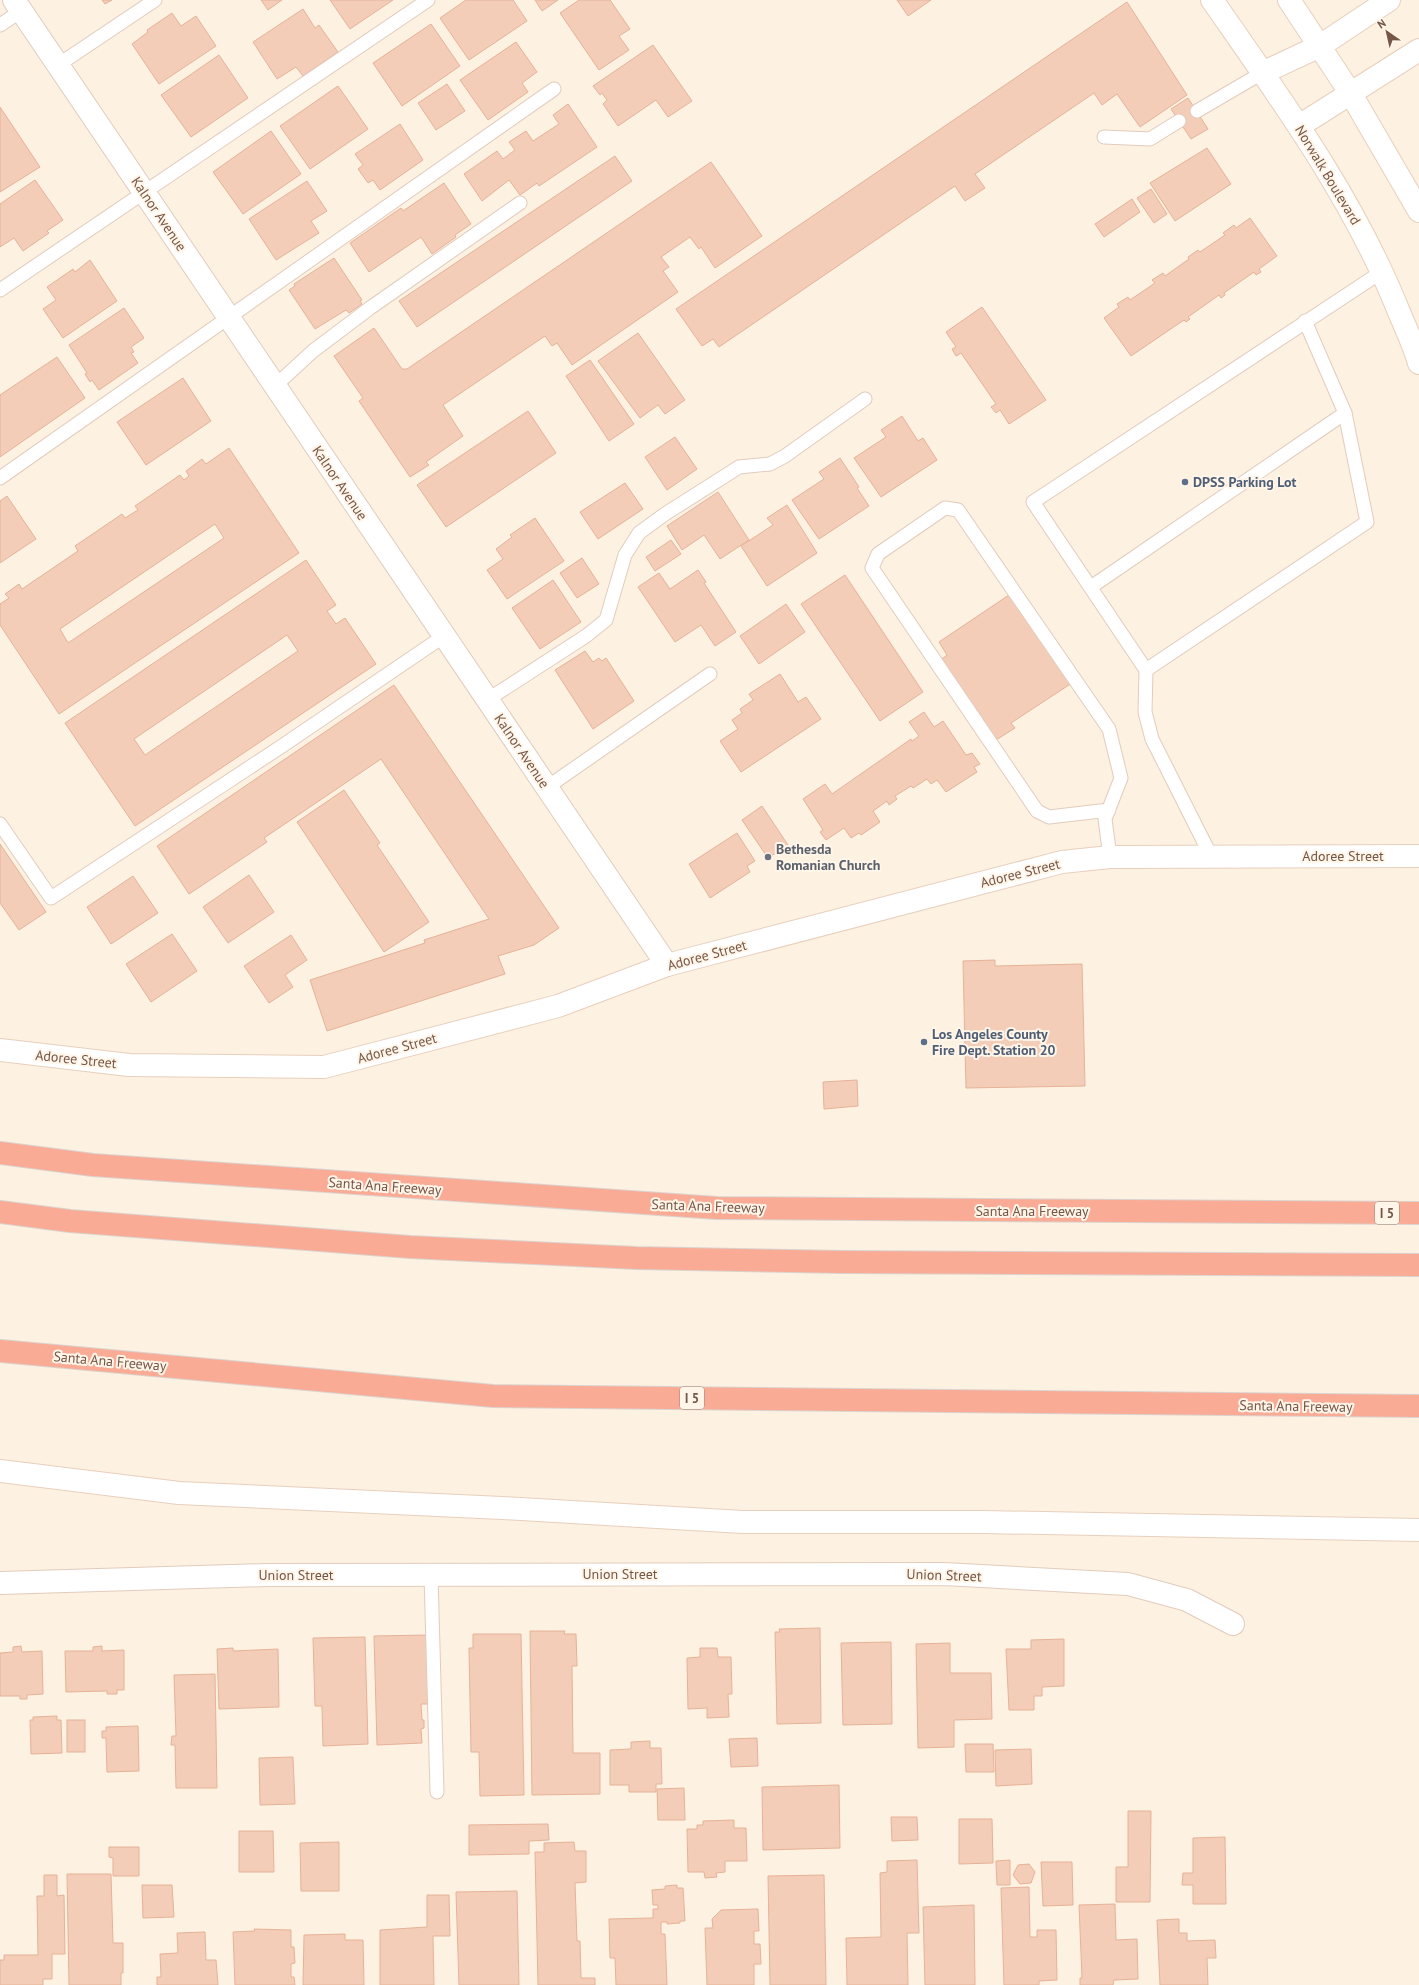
<svg xmlns="http://www.w3.org/2000/svg" width="1419" height="1985" font-family="'PT Sans',sans-serif">
<rect width="100%" height="100%" fill="#fdf1e1"/>
<g fill="#f3cdb8" stroke="#e6b298" fill-rule="evenodd">
<path d="M 102,0 L 112,0 L 105,4 Z"/>
<path d="M 261,0 L 282,0 L 268,10 Z"/>
<path d="M 330,0 L 393,0 L 350,29 Z"/>
<path d="M 466,0 L 513,0 L 527,21 L 469,60 L 440,18 Z"/>
<path d="M 535,0 L 558,0 L 542,11 Z"/>
<path d="M 579,0 L 610,0 L 630,29 L 619,36 L 629,50 L 599,70 L 560,13 Z"/>
<path d="M 897,0 L 931,0 L 908,16 Z"/>
<path d="M 1127,2 L 1187,95 L 1140,127 L 1117,94 L 1102,105 L 1094,93 L 975,174 L 985,188 L 965,201 L 955,186 L 719,347 L 713,339 L 702,346 L 676,309 Z"/>
<path d="M 303,9 L 315,28 L 319,25 L 338,52 L 303,76 L 296,67 L 277,79 L 253,42 Z"/>
<path d="M 172,13 L 181,26 L 196,16 L 216,46 L 159,84 L 132,44 L 148,32 L 147,30 Z"/>
<path d="M 431,24 L 460,66 L 402,106 L 373,63 Z"/>
<path d="M 516,42 L 537,72 L 522,83 L 528,92 L 488,120 L 460,80 Z"/>
<path d="M 653,45 L 692,101 L 668,117 L 656,100 L 618,126 L 603,104 L 607,100 L 602,93 L 600,95 L 593,86 Z"/>
<path d="M 219,55 L 248,98 L 191,137 L 161,95 Z"/>
<path d="M 447,84 L 465,111 L 436,130 L 418,103 Z"/>
<path d="M 338,86 L 368,129 L 310,169 L 280,126 Z"/>
<path d="M 1188,98 L 1208,129 L 1191,139 L 1171,109 Z"/>
<path d="M 568,104 L 597,147 L 539,186 L 537,183 L 520,195 L 509,180 L 482,201 L 464,174 L 497,151 L 503,159 L 515,150 L 509,142 L 526,131 L 533,141 L 559,124 L 553,115 Z"/>
<path d="M 0,107 L 40,167 L 0,192 Z"/>
<path d="M 400,124 L 423,160 L 380,190 L 373,180 L 368,183 L 358,169 L 363,165 L 355,154 Z"/>
<path d="M 271,131 L 301,174 L 243,214 L 213,172 Z"/>
<path d="M 1207,148 L 1231,184 L 1175,221 L 1150,183 Z"/>
<path d="M 615,156 L 632,181 L 417,327 L 399,301 Z"/>
<path d="M 711,162 L 762,236 L 715,268 L 701,247 L 699,249 L 690,237 L 661,257 L 669,267 L 663,271 L 678,292 L 572,365 L 557,343 L 552,346 L 545,336 L 443,405 L 463,436 L 426,462 L 429,465 L 410,477 L 359,401 L 363,398 L 334,356 L 374,328 L 402,369 L 407,369 Z"/>
<path d="M 35,180 L 63,220 L 47,231 L 49,233 L 23,251 L 14,238 L 0,247 L 0,204 Z"/>
<path d="M 307,181 L 327,211 L 311,221 L 319,233 L 276,260 L 249,219 Z"/>
<path d="M 444,183 L 471,224 L 455,235 L 456,237 L 432,254 L 421,237 L 369,272 L 350,243 L 401,208 L 403,211 Z"/>
<path d="M 1151,189 L 1167,214 L 1154,223 L 1137,198 Z"/>
<path d="M 1132,199 L 1140,212 L 1104,237 L 1095,224 Z"/>
<path d="M 1250,218 L 1277,256 L 1259,269 L 1261,272 L 1256,275 L 1254,272 L 1224,293 L 1225,295 L 1221,298 L 1219,295 L 1188,317 L 1190,319 L 1186,322 L 1184,320 L 1131,356 L 1104,318 L 1119,307 L 1117,304 L 1128,297 L 1130,300 L 1155,283 L 1152,280 L 1163,273 L 1165,276 L 1189,259 L 1188,257 L 1198,250 L 1200,252 L 1225,235 L 1223,233 L 1234,225 L 1236,228 Z"/>
<path d="M 334,258 L 362,300 L 360,301 L 362,304 L 349,313 L 346,310 L 315,329 L 289,290 L 295,286 L 294,284 Z"/>
<path d="M 90,260 L 117,301 L 63,338 L 43,309 L 56,300 L 47,287 L 73,269 L 75,272 Z"/>
<path d="M 982,307 L 1046,400 L 1009,424 L 1000,410 L 996,413 L 991,407 L 996,404 L 961,353 L 956,356 L 952,349 L 956,347 L 946,332 Z"/>
<path d="M 124,308 L 144,338 L 131,347 L 134,352 L 131,353 L 138,363 L 99,390 L 92,380 L 90,382 L 85,374 L 87,373 L 69,345 Z"/>
<path d="M 638,333 L 685,400 L 665,414 L 658,405 L 640,418 L 598,361 Z"/>
<path d="M 57,357 L 85,398 L 0,457 L 0,395 Z"/>
<path d="M 590,360 L 634,424 L 609,441 L 566,376 Z"/>
<path d="M 183,378 L 211,421 L 146,465 L 117,422 Z"/>
<path d="M 528,411 L 556,453 L 446,527 L 417,485 Z"/>
<path d="M 902,416 L 918,441 L 923,438 L 937,460 L 881,497 L 854,458 L 886,437 L 881,430 Z"/>
<path d="M 675,437 L 697,469 L 667,490 L 645,457 Z"/>
<path d="M 229,448 L 299,553 L 59,714 L 0,625 L 0,604 L 9,598 L 5,594 L 19,584 L 22,589 L 78,551 L 75,546 L 122,514 L 125,518 L 138,510 L 135,506 L 180,475 L 184,480 L 189,476 L 186,471 L 202,459 L 206,464 ZM 215,524 L 224,538 L 68,643 L 60,629 Z"/>
<path d="M 840,458 L 859,487 L 857,488 L 869,506 L 819,539 L 792,500 L 824,479 L 819,472 Z"/>
<path d="M 625,483 L 643,509 L 598,539 L 580,512 Z"/>
<path d="M 718,492 L 749,540 L 720,559 L 704,535 L 682,550 L 667,526 Z"/>
<path d="M 7,496 L 36,539 L 0,563 L 0,501 Z"/>
<path d="M 787,505 L 817,553 L 767,586 L 741,546 L 773,525 L 767,518 Z"/>
<path d="M 535,518 L 564,561 L 507,599 L 487,570 L 503,559 L 496,549 L 512,537 L 510,535 Z"/>
<path d="M 671,540 L 681,554 L 655,571 L 646,557 Z"/>
<path d="M 582,558 L 599,584 L 577,598 L 560,573 Z"/>
<path d="M 306,560 L 336,605 L 327,611 L 336,624 L 345,618 L 376,664 L 135,826 L 65,723 ZM 287,635 L 298,651 L 145,755 L 134,739 Z"/>
<path d="M 698,570 L 706,582 L 704,583 L 736,632 L 715,646 L 701,625 L 675,642 L 638,587 L 659,573 L 670,589 Z"/>
<path d="M 845,575 L 923,692 L 880,721 L 801,604 Z"/>
<path d="M 553,580 L 581,622 L 540,649 L 512,608 Z"/>
<path d="M 1009,595 L 1075,681 L 1011,723 L 1015,728 L 996,740 L 942,659 L 947,655 L 939,642 Z"/>
<path d="M 786,604 L 805,632 L 759,664 L 740,636 Z"/>
<path d="M 585,651 L 593,662 L 599,658 L 602,661 L 606,658 L 634,701 L 593,729 L 555,670 Z"/>
<path d="M 780,674 L 798,702 L 806,697 L 821,719 L 741,772 L 720,741 L 738,729 L 732,720 L 742,713 L 740,709 L 753,700 L 749,694 Z"/>
<path d="M 394,685 L 559,928 L 534,945 L 498,956 L 505,974 L 327,1031 L 310,980 L 425,943 L 424,940 L 489,919 L 381,759 L 264,838 L 267,842 L 189,894 L 157,846 Z"/>
<path d="M 924,712 L 934,727 L 943,721 L 966,755 L 972,753 L 980,764 L 974,767 L 977,772 L 946,792 L 937,780 L 931,784 L 927,779 L 913,788 L 911,786 L 895,796 L 897,799 L 889,805 L 887,801 L 873,811 L 880,822 L 861,835 L 859,833 L 851,838 L 844,828 L 826,840 L 820,832 L 823,830 L 803,799 L 825,784 L 832,794 L 911,739 L 912,741 L 919,736 L 909,722 Z"/>
<path d="M 344,790 L 380,843 L 377,845 L 429,922 L 384,952 L 297,822 Z"/>
<path d="M 762,806 L 788,845 L 768,858 L 742,820 Z"/>
<path d="M 737,833 L 755,861 L 747,866 L 750,872 L 710,898 L 689,864 Z"/>
<path d="M 0,844 L 46,912 L 19,930 L 0,903 Z"/>
<path d="M 249,875 L 274,912 L 228,943 L 203,907 Z"/>
<path d="M 133,876 L 158,913 L 111,944 L 87,907 Z"/>
<path d="M 172,934 L 197,971 L 151,1002 L 126,964 Z"/>
<path d="M 291,935 L 307,960 L 285,975 L 293,987 L 269,1003 L 244,966 Z"/>
<path d="M 995,960 L 995,966 L 1082,964 L 1085,1086 L 966,1088 L 963,961 Z"/>
<path d="M 857,1080 L 858,1106 L 824,1109 L 823,1082 Z"/>
<path d="M 820,1628 L 821,1723 L 777,1724 L 775,1632 L 780,1632 L 779,1629 Z"/>
<path d="M 530,1631 L 565,1631 L 564,1634 L 576,1634 L 577,1666 L 572,1666 L 573,1753 L 600,1753 L 600,1794 L 532,1795 Z"/>
<path d="M 473,1634 L 521,1634 L 524,1795 L 480,1796 L 479,1752 L 471,1752 L 469,1648 L 473,1648 Z"/>
<path d="M 428,1635 L 429,1704 L 421,1704 L 422,1720 L 424,1720 L 424,1728 L 421,1729 L 422,1743 L 377,1745 L 374,1636 Z"/>
<path d="M 365,1637 L 368,1744 L 323,1746 L 322,1706 L 315,1706 L 313,1638 Z"/>
<path d="M 1064,1639 L 1064,1686 L 1042,1687 L 1042,1696 L 1034,1696 L 1034,1710 L 1009,1710 L 1006,1649 L 1031,1649 L 1031,1640 Z"/>
<path d="M 891,1642 L 892,1724 L 843,1725 L 841,1643 Z"/>
<path d="M 950,1643 L 950,1673 L 991,1673 L 992,1719 L 954,1720 L 954,1747 L 918,1748 L 916,1644 Z"/>
<path d="M 21,1646 L 22,1652 L 42,1651 L 43,1694 L 27,1695 L 27,1699 L 20,1699 L 20,1696 L 0,1696 L 0,1653 L 13,1652 L 13,1647 Z"/>
<path d="M 102,1646 L 102,1651 L 124,1650 L 124,1690 L 117,1690 L 117,1694 L 107,1694 L 107,1691 L 66,1692 L 65,1651 L 93,1651 L 93,1647 Z"/>
<path d="M 233,1648 L 233,1651 L 278,1649 L 279,1707 L 219,1709 L 217,1649 Z"/>
<path d="M 700,1648 L 717,1648 L 718,1657 L 731,1657 L 732,1694 L 728,1694 L 729,1717 L 707,1718 L 707,1708 L 688,1709 L 687,1658 L 700,1657 Z"/>
<path d="M 215,1674 L 217,1788 L 176,1788 L 175,1745 L 171,1745 L 172,1736 L 176,1736 L 174,1675 Z"/>
<path d="M 57,1716 L 57,1720 L 61,1720 L 62,1753 L 31,1754 L 30,1720 L 33,1720 L 33,1717 Z"/>
<rect x="67" y="1720" width="18" height="32"/>
<path d="M 138,1726 L 139,1771 L 107,1772 L 106,1738 L 102,1738 L 102,1731 L 106,1731 L 106,1727 Z"/>
<path d="M 757,1738 L 758,1766 L 731,1767 L 729,1739 Z"/>
<path d="M 650,1741 L 650,1748 L 661,1748 L 662,1784 L 656,1784 L 656,1792 L 629,1792 L 629,1785 L 610,1785 L 610,1750 L 631,1749 L 631,1742 Z"/>
<path d="M 965,1744 L 993,1744 L 994,1772 L 966,1772 Z"/>
<path d="M 1031,1749 L 1032,1784 L 996,1786 L 995,1750 Z"/>
<path d="M 293,1757 L 295,1804 L 260,1805 L 259,1758 Z"/>
<path d="M 839,1785 L 840,1848 L 763,1850 L 762,1787 Z"/>
<path d="M 684,1788 L 685,1820 L 658,1820 L 657,1789 Z"/>
<path d="M 1128,1811 L 1151,1811 L 1150,1902 L 1116,1902 L 1116,1867 L 1128,1867 Z"/>
<path d="M 891,1817 L 917,1817 L 918,1840 L 892,1841 Z"/>
<path d="M 959,1819 L 992,1819 L 993,1863 L 959,1864 Z"/>
<path d="M 734,1820 L 734,1828 L 746,1828 L 747,1861 L 725,1861 L 725,1872 L 716,1873 L 717,1877 L 705,1878 L 704,1872 L 688,1872 L 687,1829 L 697,1829 L 697,1825 L 703,1825 L 703,1821 Z"/>
<path d="M 548,1824 L 549,1840 L 529,1841 L 529,1854 L 469,1855 L 469,1825 Z"/>
<path d="M 239,1831 L 273,1831 L 274,1872 L 239,1872 Z"/>
<path d="M 1225,1837 L 1226,1904 L 1193,1904 L 1193,1885 L 1182,1885 L 1183,1873 L 1193,1873 L 1193,1838 Z"/>
<path d="M 339,1842 L 339,1891 L 301,1891 L 300,1843 Z"/>
<path d="M 574,1842 L 575,1851 L 586,1851 L 586,1882 L 575,1883 L 577,1941 L 580,1941 L 581,1978 L 595,1978 L 595,1985 L 538,1985 L 535,1852 L 544,1852 L 544,1843 Z"/>
<path d="M 109,1847 L 139,1847 L 139,1876 L 113,1876 L 113,1858 L 109,1857 Z"/>
<path d="M 917,1860 L 919,1933 L 907,1933 L 908,1985 L 847,1985 L 846,1938 L 881,1937 L 880,1873 L 887,1872 L 887,1861 Z"/>
<path d="M 1010,1860 L 1010,1885 L 997,1885 L 996,1861 Z"/>
<path d="M 1041,1862 L 1072,1862 L 1073,1905 L 1043,1906 Z"/>
<path d="M 1029,1864 L 1035,1872 L 1031,1883 L 1020,1884 L 1013,1875 L 1018,1865 Z"/>
<path d="M 67,1874 L 111,1874 L 113,1943 L 123,1943 L 123,1973 L 121,1973 L 121,1985 L 69,1985 Z"/>
<path d="M 44,1875 L 57,1875 L 57,1896 L 64,1895 L 65,1954 L 52,1954 L 52,1979 L 43,1979 L 43,1985 L 0,1985 L 0,1960 L 4,1960 L 4,1955 L 38,1955 L 37,1896 L 44,1896 Z"/>
<path d="M 824,1875 L 826,1985 L 770,1985 L 768,1876 Z"/>
<path d="M 142,1885 L 172,1885 L 174,1917 L 143,1918 Z"/>
<path d="M 677,1885 L 677,1888 L 683,1888 L 685,1921 L 680,1921 L 680,1923 L 667,1924 L 667,1922 L 661,1922 L 661,1934 L 665,1934 L 667,1985 L 616,1985 L 615,1958 L 610,1958 L 609,1919 L 653,1918 L 653,1909 L 658,1909 L 658,1905 L 653,1905 L 652,1890 L 665,1889 L 665,1886 Z"/>
<path d="M 1029,1887 L 1030,1937 L 1037,1937 L 1037,1930 L 1056,1930 L 1057,1980 L 1039,1981 L 1039,1985 L 1004,1985 L 1001,1888 Z"/>
<path d="M 517,1891 L 519,1985 L 459,1985 L 456,1892 Z"/>
<path d="M 427,1895 L 449,1895 L 450,1936 L 433,1936 L 434,1985 L 380,1985 L 380,1930 L 427,1927 Z"/>
<path d="M 1115,1904 L 1116,1940 L 1137,1939 L 1138,1979 L 1114,1980 L 1113,1985 L 1080,1985 L 1080,1978 L 1082,1978 L 1079,1905 Z"/>
<path d="M 974,1905 L 975,1985 L 925,1985 L 923,1907 Z"/>
<path d="M 758,1909 L 759,1931 L 754,1931 L 754,1944 L 760,1944 L 761,1964 L 754,1964 L 754,1985 L 707,1985 L 705,1928 L 713,1928 L 712,1919 L 721,1910 Z"/>
<path d="M 1179,1919 L 1179,1933 L 1187,1933 L 1187,1941 L 1215,1940 L 1216,1958 L 1207,1958 L 1208,1985 L 1160,1985 L 1157,1920 Z"/>
<path d="M 254,1929 L 291,1930 L 291,1947 L 294,1947 L 295,1963 L 291,1964 L 291,1977 L 294,1977 L 295,1985 L 235,1985 L 233,1932 L 255,1931 Z"/>
<path d="M 205,1932 L 206,1960 L 216,1960 L 218,1985 L 157,1985 L 157,1977 L 161,1977 L 160,1954 L 178,1953 L 177,1933 Z"/>
<path d="M 345,1934 L 345,1940 L 363,1940 L 364,1985 L 303,1985 L 304,1935 Z"/>
</g>
<g fill="none" stroke-linecap="round" stroke-linejoin="round">
<g stroke="#e1ccbd" stroke-width="15">
<g id="lane">
<path d="M 0,25 L 21,11"/>
<path d="M 58,65 L 155,0"/>
<path d="M 1197,111 L 1262,73"/>
<path d="M 1104,137 L 1150,139 L 1179,121"/>
<path d="M 0,290 L 428,0"/>
<path d="M 1305,321 L 1345,413 L 1367,522 L 1146,670 L 1033,502 L 1383,271"/>
<path d="M 275,386 L 313,351 L 370,308 L 520,203"/>
<path d="M 0,478 L 554,89"/>
<path d="M 1091,587 L 1345,413"/>
<path d="M 1146,670 L 1145,712 L 1152,739 L 1211,856"/>
<path d="M 487,700 L 586,636 L 606,620 L 625,555 L 639,533 L 665,514 L 739,467 L 770,464 L 785,456 L 865,399"/>
<path d="M 546,788 L 710,674"/>
<path d="M 1109,810 L 1049,817 L 1037,811 L 872,568 L 878,554 L 945,508 L 958,510 L 1109,729 L 1121,778 L 1105,819 L 1110,857"/>
<path d="M 0,824 L 51,898 L 282,746 L 444,636"/>
<path d="M 431,1575 L 437,1792"/>
</g>
</g>
<g stroke="#e1ccbd" stroke-width="24">
<g id="street">
<path d="M 14,0 L 667,965"/>
<path d="M 0,1583 L 267,1575 L 944,1574 L 1128,1584 L 1187,1600 L 1233,1624"/>
</g>
</g>
<g stroke="#e8cfbd" stroke-width="24">
<g id="secondary">
<path d="M 1212,0 C 1281,99 1354,199 1399,312 C 1406,329 1414,345 1419,363"/>
<path d="M 1289,0 L 1351,94 L 1419,211"/>
<path d="M 1262,73 L 1320,46 L 1389,0"/>
<path d="M 1299,126 L 1419,50"/>
<path d="M 0,1050 L 129,1065 L 324,1067 L 558,1006 L 667,965 L 1062,862 L 1110,857 L 1419,856"/>
<path d="M 0,1471 L 179,1493 L 502,1508 L 743,1522 L 982,1522 L 1419,1530"/>
</g>
</g>
<g stroke="#dbd3cf" stroke-width="24">
<g id="highway">
<path d="M 0,1153 L 93,1165 L 717,1208 L 1419,1213"/>
<path d="M 0,1212 L 70,1221 L 410,1247 L 636,1258 L 843,1262 L 1419,1265"/>
<path d="M 0,1351 L 493,1396 L 1419,1406"/>
</g>
</g>
<use href="#lane" stroke="#fff" stroke-width="13"/>
<use href="#street" stroke="#fff" stroke-width="22"/>
<use href="#secondary" stroke="#fff" stroke-width="22"/>
<use href="#highway" stroke="#f9ab96" stroke-width="22"/>
</g>
<g fill="#5c6f8a" stroke="#fff5e8" stroke-width="1.5">
<circle cx="1185" cy="482" r="4"/>
<circle cx="924" cy="1042" r="4"/>
</g>
<circle fill="#6b7280" stroke="#fff5e8" stroke-width="1.5" cx="768" cy="857" r="4"/>
<g text-anchor="middle" stroke-width="4" stroke-linejoin="round" paint-order="stroke">
<g fill="#fff5e8" stroke="#9e8677" stroke-width="1">
<rect x="1375" y="1202" width="24" height="22" rx="3"/>
<rect x="680" y="1387" width="24" height="22" rx="3"/>
</g>
<g font-size="13" font-weight="bold" fill="#755647">
<text x="1387" y="1218">I 5</text>
<text x="692" y="1403">I 5</text>
</g>
<g font-size="14" fill="#755647" stroke="#fff5e8">
<text transform="translate(1328 175) rotate(59)" y="5">Norwalk Boulevard</text>
<text transform="translate(159 214) rotate(56)" y="5">Kalnor Avenue</text>
<text transform="translate(340 483) rotate(56)" y="5">Kalnor Avenue</text>
<text transform="translate(522 751) rotate(56)" y="5">Kalnor Avenue</text>
<text x="1343" y="861">Adoree Street</text>
<text transform="translate(1020 873) rotate(-14)" y="5">Adoree Street</text>
<text transform="translate(707 955) rotate(-15)" y="5">Adoree Street</text>
<text transform="translate(397 1048) rotate(-15)" y="5">Adoree Street</text>
<text transform="translate(76 1059) rotate(6)" y="5">Adoree Street</text>
<text transform="translate(385 1186) rotate(4)" y="5">Santa Ana Freeway</text>
<text transform="translate(708 1206) rotate(2)" y="5">Santa Ana Freeway</text>
<text x="1032" y="1216">Santa Ana Freeway</text>
<text transform="translate(110 1361) rotate(5)" y="5">Santa Ana Freeway</text>
<text transform="translate(1296 1406) rotate(1)" y="5">Santa Ana Freeway</text>
<text x="620" y="1579">Union Street</text>
<text x="296" y="1580">Union Street</text>
<text transform="translate(944 1575) rotate(2)" y="5">Union Street</text>
</g>
<g font-size="14" font-weight="bold" fill="#4e5e75" stroke="#fff5e8" text-anchor="start">
<text x="1193" y="487">DPSS Parking Lot</text>
<text x="932" y="1039">Los Angeles County<tspan x="932" dy="16">Fire Dept. Station 20</tspan></text>
</g>
<g font-size="14" font-weight="bold" fill="#5b616d" stroke="#fff5e8" text-anchor="start">
<text x="776" y="854">Bethesda<tspan x="776" dy="16">Romanian Church</tspan></text>
</g>
</g>
<g transform="translate(1387 32) rotate(326)" stroke="#fff5e8" stroke-width="3" paint-order="stroke">
<path d="M0-3L7 15L0 10L-7 15Z" fill="#755647"/>
<text y="-6" font-size="11" font-weight="bold" text-anchor="middle" fill="#755647">N</text>
</g>
</svg>
